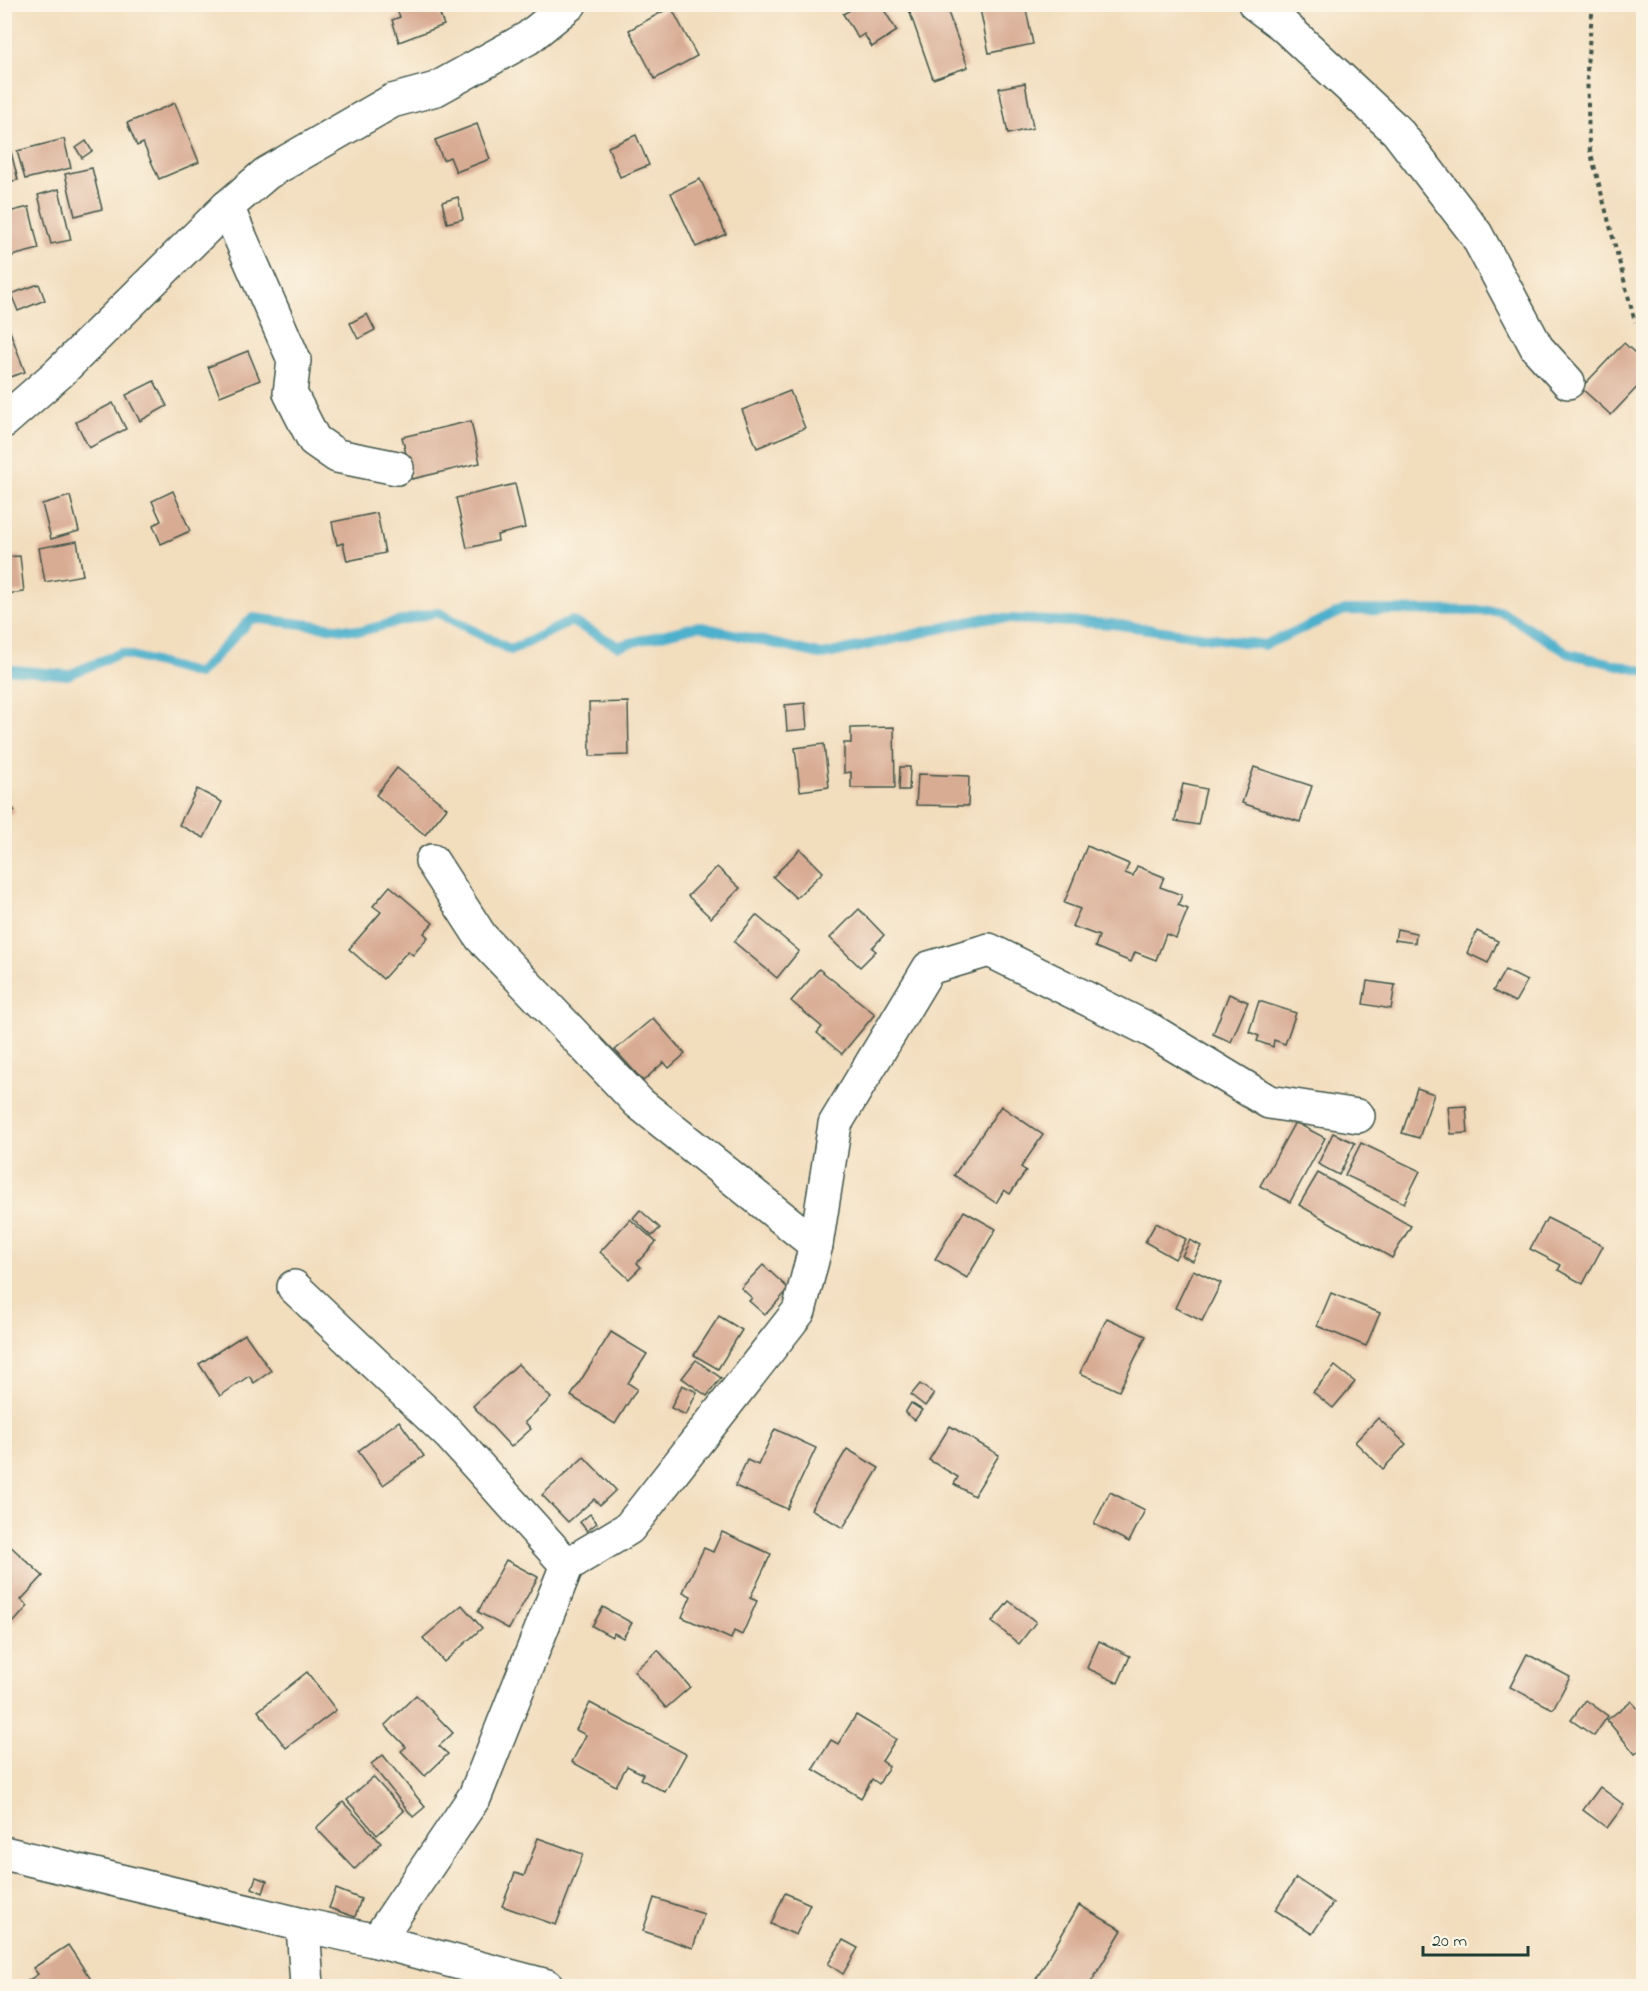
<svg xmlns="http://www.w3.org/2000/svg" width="1648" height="1991" font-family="'Indie Flower',sans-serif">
<rect width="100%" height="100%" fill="#fcf5e5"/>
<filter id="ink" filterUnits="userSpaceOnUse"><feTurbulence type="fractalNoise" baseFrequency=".0167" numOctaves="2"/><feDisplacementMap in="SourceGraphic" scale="12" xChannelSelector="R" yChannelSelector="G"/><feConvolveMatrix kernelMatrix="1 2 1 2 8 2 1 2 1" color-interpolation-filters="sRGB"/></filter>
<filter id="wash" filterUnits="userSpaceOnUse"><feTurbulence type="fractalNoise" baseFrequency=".008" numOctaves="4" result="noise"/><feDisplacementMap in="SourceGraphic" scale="24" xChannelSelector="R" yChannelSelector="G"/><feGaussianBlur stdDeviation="1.35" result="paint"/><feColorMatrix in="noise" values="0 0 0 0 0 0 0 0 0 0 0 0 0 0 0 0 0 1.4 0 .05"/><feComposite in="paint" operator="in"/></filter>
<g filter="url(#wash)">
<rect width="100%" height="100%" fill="#f2ddbd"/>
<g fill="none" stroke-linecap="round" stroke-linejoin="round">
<path stroke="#4db0cc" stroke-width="10" d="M 4,669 L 68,675 L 121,653 L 198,674 L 252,618 L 361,631 L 437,612 L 511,650 L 571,621 L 618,646 L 698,626 L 823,655 L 986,618 L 1112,624 L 1264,645 L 1345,610 L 1501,611 L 1570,654 L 1644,671"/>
</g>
<g id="blocks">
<g fill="#d8ab93">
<path d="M 395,4 L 436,4 L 444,25 L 399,42 L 392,20 L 400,17 Z"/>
<path d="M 927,4 L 945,4 L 968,67 L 933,79 L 909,10 Z"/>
<path d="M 979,4 L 1025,4 L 1033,44 L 989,53 Z"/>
<path d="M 859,5 L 881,5 L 897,31 L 872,47 L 864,34 L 858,38 L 843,14 Z"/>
<path d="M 671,7 L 697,56 L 655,79 L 629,30 Z"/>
<path d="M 1025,83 L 1033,128 L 1008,134 L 999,88 Z"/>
<path d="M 175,103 L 199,162 L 159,179 L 143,143 L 137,146 L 127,123 Z"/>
<path d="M 477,124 L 490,159 L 456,172 L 450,157 L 443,160 L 435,140 Z"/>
<path d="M 636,135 L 649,165 L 620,177 L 608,147 Z"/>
<path d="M 64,139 L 71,168 L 25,179 L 17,151 Z"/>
<path d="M 86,141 L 92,151 L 82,158 L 76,148 Z"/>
<path d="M 11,152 L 18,180 L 4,183 L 4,154 Z"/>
<path d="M 92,168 L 102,209 L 75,216 L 65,174 Z"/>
<path d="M 700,179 L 726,234 L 696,247 L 671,193 Z"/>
<path d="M 59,189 L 71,240 L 51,244 L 38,195 Z"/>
<path d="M 458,197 L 463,219 L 447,223 L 442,202 Z"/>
<path d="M 29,207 L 39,249 L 4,258 L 4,213 Z"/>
<path d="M 39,284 L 45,300 L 18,311 L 11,294 Z"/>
<path d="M 367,314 L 375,330 L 358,339 L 350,323 Z"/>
<path d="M 4,315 L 25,372 L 4,379 Z"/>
<path d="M 1624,343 L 1644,361 L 1644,380 L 1611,415 L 1581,388 Z"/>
<path d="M 248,351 L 260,380 L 220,396 L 208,367 Z"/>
<path d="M 154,381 L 167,406 L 140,421 L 126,395 Z"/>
<path d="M 790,391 L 805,428 L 757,448 L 742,410 Z"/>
<path d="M 113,403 L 126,429 L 89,448 L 76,422 Z"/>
<path d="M 471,421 L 480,463 L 412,479 L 402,437 Z"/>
<path d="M 515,484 L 525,528 L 497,535 L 498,541 L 467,548 L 456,498 Z"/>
<path d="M 173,491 L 190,531 L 161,544 L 153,525 L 161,521 L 152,501 Z"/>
<path d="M 70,496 L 79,531 L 51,539 L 42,504 Z"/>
<path d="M 377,513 L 385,553 L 347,561 L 343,543 L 337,545 L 332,522 Z"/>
<path d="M 77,541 L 83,575 L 45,582 L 39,548 Z"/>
<path d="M 20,556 L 24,592 L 4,594 L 4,557 Z"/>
<path d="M 628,702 L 629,755 L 590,756 L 589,703 Z"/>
<path d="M 805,703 L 807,729 L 787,731 L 785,705 Z"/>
<path d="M 894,727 L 895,788 L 851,788 L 851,772 L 844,773 L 844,743 L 851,743 L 851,728 Z"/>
<path d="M 824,744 L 829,787 L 800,791 L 795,748 Z"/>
<path d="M 900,767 L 910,767 L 909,790 L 899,790 Z"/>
<path d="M 1254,767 L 1312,786 L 1300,822 L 1242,803 Z"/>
<path d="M 397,768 L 447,808 L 425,835 L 376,795 Z"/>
<path d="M 918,774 L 969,776 L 968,806 L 916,805 Z"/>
<path d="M 1183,784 L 1206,789 L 1198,825 L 1175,821 Z"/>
<path d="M 197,789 L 222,802 L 204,838 L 179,825 Z"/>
<path d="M 4,798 L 15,811 L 4,820 Z"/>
<path d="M 1087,846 L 1129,864 L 1125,873 L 1133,876 L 1137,866 L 1164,877 L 1160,887 L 1182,895 L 1178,905 L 1188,909 L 1176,938 L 1166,934 L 1156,960 L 1135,952 L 1131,962 L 1095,947 L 1099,936 L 1072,926 L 1080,909 L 1064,903 Z"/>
<path d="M 800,849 L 823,872 L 796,898 L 773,877 Z"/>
<path d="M 717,867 L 740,888 L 711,918 L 688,896 Z"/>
<path d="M 390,886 L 433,923 L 424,933 L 428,937 L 413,955 L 408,951 L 383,979 L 349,949 L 381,912 L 373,906 Z"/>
<path d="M 859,909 L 884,935 L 872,948 L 876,951 L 860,967 L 830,938 Z"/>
<path d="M 756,915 L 799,951 L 777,978 L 734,942 Z"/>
<path d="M 1397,929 L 1416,933 L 1415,943 L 1395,940 Z"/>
<path d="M 1477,931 L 1498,941 L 1488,963 L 1467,953 Z"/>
<path d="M 819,969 L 875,1014 L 842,1054 L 817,1033 L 822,1027 L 791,1001 Z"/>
<path d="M 1505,970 L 1527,981 L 1515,1002 L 1493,991 Z"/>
<path d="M 1367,981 L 1395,985 L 1391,1009 L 1363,1004 Z"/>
<path d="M 1229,994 L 1248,1002 L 1231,1042 L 1213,1034 Z"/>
<path d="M 1259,1001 L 1296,1013 L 1285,1044 L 1274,1040 L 1273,1047 L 1257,1041 L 1259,1036 L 1249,1032 Z"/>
<path d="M 653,1018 L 685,1054 L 669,1068 L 664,1062 L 643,1081 L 615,1050 Z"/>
<path d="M 1417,1088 L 1434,1094 L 1419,1138 L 1402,1133 Z"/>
<path d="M 1001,1106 L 1043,1135 L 1021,1167 L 1026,1171 L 1010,1194 L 1004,1190 L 996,1203 L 954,1175 Z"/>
<path d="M 1466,1106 L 1468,1133 L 1451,1134 L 1448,1107 Z"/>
<path d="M 1295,1122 L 1325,1138 L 1290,1202 L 1260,1186 Z"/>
<path d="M 1333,1133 L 1355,1143 L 1339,1175 L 1318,1164 Z"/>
<path d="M 1361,1143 L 1420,1171 L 1404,1203 L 1345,1175 Z"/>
<path d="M 1318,1173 L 1411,1226 L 1392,1258 L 1299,1205 Z"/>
<path d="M 640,1210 L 660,1228 L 652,1236 L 633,1218 Z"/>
<path d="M 964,1211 L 996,1229 L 967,1278 L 935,1259 Z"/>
<path d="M 1547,1218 L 1603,1246 L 1583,1284 L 1558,1270 L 1561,1265 L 1530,1249 Z"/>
<path d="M 630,1219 L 656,1242 L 637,1263 L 641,1267 L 629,1279 L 600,1252 Z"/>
<path d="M 1156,1223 L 1186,1239 L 1175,1259 L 1145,1242 Z"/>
<path d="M 1190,1240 L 1201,1246 L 1193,1261 L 1182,1256 Z"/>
<path d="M 763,1265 L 789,1289 L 765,1315 L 749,1301 L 752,1298 L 741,1288 Z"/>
<path d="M 1193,1270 L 1221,1283 L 1202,1321 L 1175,1308 Z"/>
<path d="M 1331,1293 L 1380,1313 L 1366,1346 L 1317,1326 Z"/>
<path d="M 719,1316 L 742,1330 L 718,1369 L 694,1355 Z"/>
<path d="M 1107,1318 L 1146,1336 L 1119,1391 L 1080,1373 Z"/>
<path d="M 611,1332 L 647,1354 L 628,1383 L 637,1389 L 615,1424 L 571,1396 Z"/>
<path d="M 245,1334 L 271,1371 L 254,1383 L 249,1376 L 220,1396 L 199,1364 Z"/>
<path d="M 696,1360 L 721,1378 L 707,1396 L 682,1378 Z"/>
<path d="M 518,1364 L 551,1398 L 525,1422 L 531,1429 L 511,1447 L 473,1406 Z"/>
<path d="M 1335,1366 L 1355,1382 L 1333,1408 L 1313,1392 Z"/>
<path d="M 920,1384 L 934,1394 L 925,1406 L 911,1395 Z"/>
<path d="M 682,1385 L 697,1392 L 686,1415 L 671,1408 Z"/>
<path d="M 911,1403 L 922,1410 L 915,1420 L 905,1413 Z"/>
<path d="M 1378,1418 L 1406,1444 L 1383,1469 L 1355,1442 Z"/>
<path d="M 399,1421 L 424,1456 L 383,1485 L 358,1451 Z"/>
<path d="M 950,1426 L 999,1455 L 974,1496 L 954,1484 L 958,1477 L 929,1460 Z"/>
<path d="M 775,1429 L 816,1448 L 787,1509 L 735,1486 L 747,1460 L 758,1465 Z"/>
<path d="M 847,1449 L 879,1468 L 843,1528 L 811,1509 Z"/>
<path d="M 584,1457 L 616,1490 L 600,1505 L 594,1499 L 568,1522 L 542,1495 Z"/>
<path d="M 1110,1492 L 1145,1510 L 1129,1542 L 1094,1524 Z"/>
<path d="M 590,1514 L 597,1523 L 587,1531 L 580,1522 Z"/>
<path d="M 722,1532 L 771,1554 L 750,1598 L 757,1601 L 742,1635 L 734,1631 L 731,1639 L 682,1617 L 691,1596 L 683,1592 L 704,1548 L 713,1552 Z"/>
<path d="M 7,1543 L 43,1576 L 21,1600 L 28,1606 L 14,1622 L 7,1616 L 4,1618 L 4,1546 Z"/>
<path d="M 506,1560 L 538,1577 L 509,1629 L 478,1612 Z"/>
<path d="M 1009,1601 L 1036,1622 L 1019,1644 L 992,1622 Z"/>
<path d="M 462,1605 L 482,1628 L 444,1662 L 423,1638 Z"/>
<path d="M 603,1607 L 632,1623 L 623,1638 L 614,1633 L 612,1637 L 592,1626 Z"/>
<path d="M 1099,1641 L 1130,1656 L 1118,1683 L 1087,1668 Z"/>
<path d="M 658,1650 L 690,1687 L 666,1708 L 634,1671 Z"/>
<path d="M 1527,1654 L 1570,1677 L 1553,1709 L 1510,1687 Z"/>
<path d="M 307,1672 L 336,1710 L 286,1748 L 258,1711 Z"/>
<path d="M 416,1695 L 453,1733 L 439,1746 L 448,1754 L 425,1776 L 401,1751 L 406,1747 L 385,1725 Z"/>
<path d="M 1586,1700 L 1608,1716 L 1594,1736 L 1571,1720 Z"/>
<path d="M 1631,1701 L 1644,1716 L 1644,1747 L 1635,1754 L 1607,1720 Z"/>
<path d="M 590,1703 L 686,1754 L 665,1792 L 640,1779 L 643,1774 L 627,1766 L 616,1786 L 572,1762 L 586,1735 L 576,1730 Z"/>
<path d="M 856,1715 L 896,1739 L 882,1761 L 889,1766 L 879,1784 L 872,1779 L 861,1798 L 813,1769 L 831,1740 L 838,1744 Z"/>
<path d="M 383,1755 L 425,1807 L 413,1817 L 371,1764 Z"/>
<path d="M 373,1777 L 404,1811 L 377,1835 L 347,1800 Z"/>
<path d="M 1600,1787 L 1624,1805 L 1607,1828 L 1583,1810 Z"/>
<path d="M 343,1802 L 381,1843 L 355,1869 L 316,1828 Z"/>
<path d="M 538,1838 L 583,1854 L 556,1925 L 502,1906 L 515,1873 L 524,1876 Z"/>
<path d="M 256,1877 L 267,1881 L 263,1893 L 252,1888 Z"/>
<path d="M 1296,1878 L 1333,1903 L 1312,1934 L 1275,1910 Z"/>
<path d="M 336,1889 L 361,1899 L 355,1917 L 329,1908 Z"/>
<path d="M 785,1893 L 810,1904 L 796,1935 L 771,1924 Z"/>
<path d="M 654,1898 L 704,1914 L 693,1948 L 643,1931 Z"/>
<path d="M 1079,1905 L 1122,1930 L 1089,1986 L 1032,1986 Z"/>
<path d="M 843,1940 L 858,1948 L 843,1974 L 828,1964 Z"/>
<path d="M 68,1945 L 92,1981 L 83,1986 L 20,1986 L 38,1974 L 33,1968 Z"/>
</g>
</g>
</g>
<g filter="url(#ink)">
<use href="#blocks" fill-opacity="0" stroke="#3f5549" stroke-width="1.5"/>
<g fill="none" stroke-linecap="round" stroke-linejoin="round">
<g stroke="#3f5549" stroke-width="36">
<g id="minor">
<path d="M 1255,4 L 1283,25 L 1397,131 L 1476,234 L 1537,348 L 1568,382"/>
<path d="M 227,207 L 294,360 L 290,393 L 314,440 L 337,456 L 397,468"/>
<path d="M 4,421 L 59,373 L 227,207 L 267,173 L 392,101 L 436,89 L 528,38 L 570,4"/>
<path d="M 432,861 L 481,937 L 639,1103 L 816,1245"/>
<path d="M 294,1287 L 450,1435 L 567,1565"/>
<path d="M 4,1853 L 303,1925 L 377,1941 L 547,1986"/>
<path d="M 303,1925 L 307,1986"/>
<path d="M 377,1941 L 475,1796 L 567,1565 L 629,1528 L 799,1311 L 816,1245 L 835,1124 L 929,968 L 989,950 L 1152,1031 L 1269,1102 L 1358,1116"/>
</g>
</g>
<path stroke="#3f5549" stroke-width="4" stroke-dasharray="4.5 4.5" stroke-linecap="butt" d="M 1593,4 L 1587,65 L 1589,146 L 1635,322"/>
<use href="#minor" stroke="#fff" stroke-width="33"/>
</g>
</g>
<rect width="1648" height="1991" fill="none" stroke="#fcf5e5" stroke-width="24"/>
<path d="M1423 1946v9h105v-9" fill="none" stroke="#1f3d34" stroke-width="3"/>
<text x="1432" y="1946" font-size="18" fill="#1f3d34" stroke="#fcf5e5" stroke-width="4.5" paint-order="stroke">20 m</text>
</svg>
